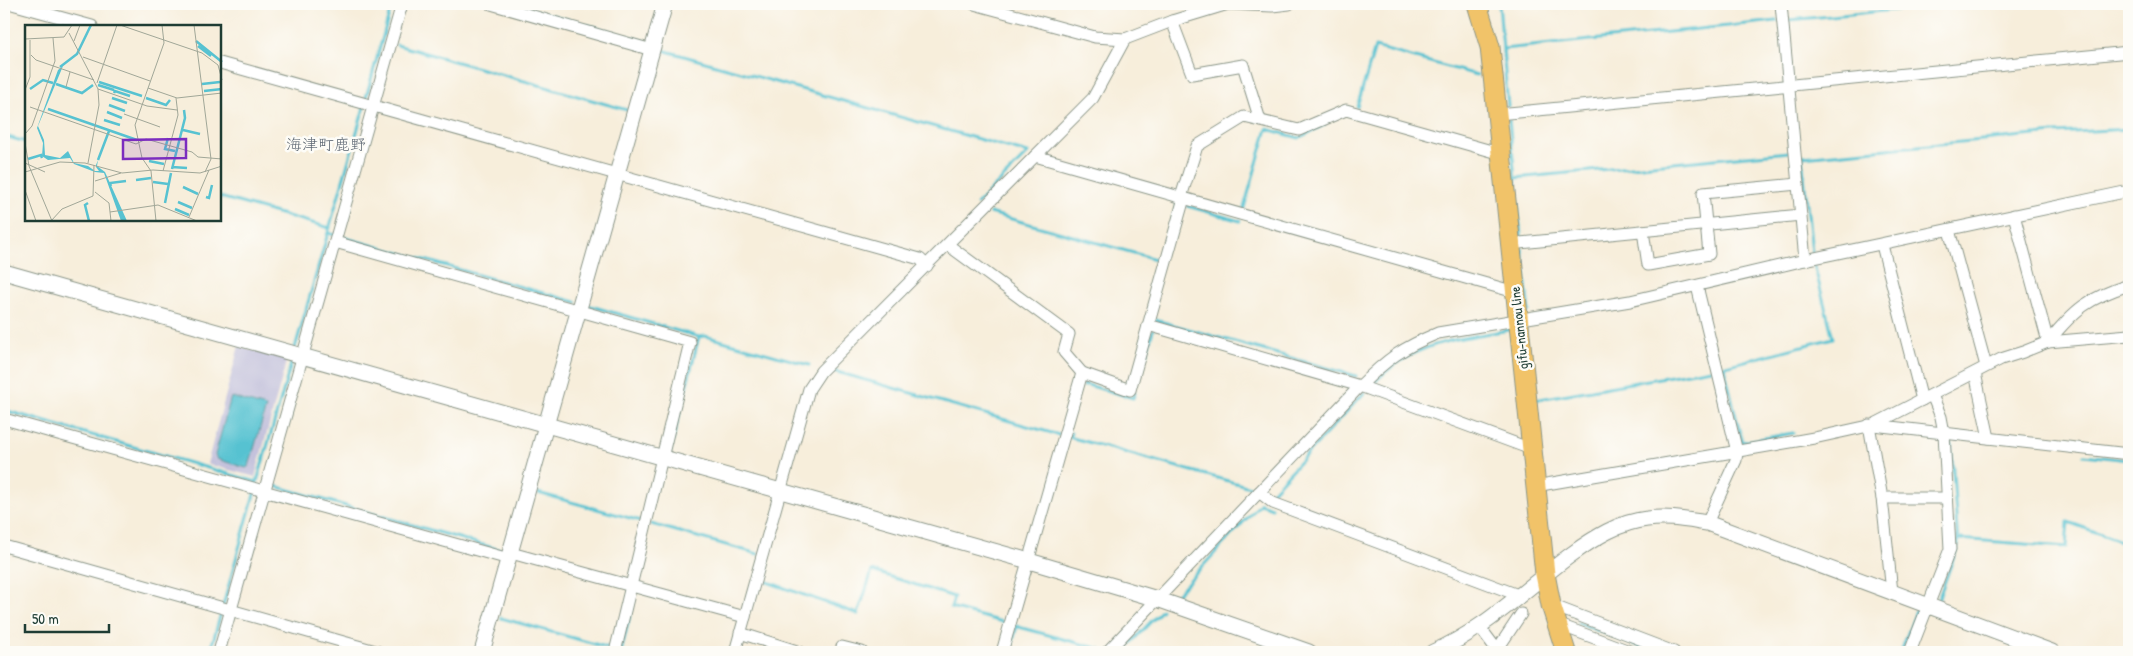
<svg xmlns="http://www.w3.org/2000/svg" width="2133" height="656" font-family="'Patrick Hand','Klee One',sans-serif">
<rect width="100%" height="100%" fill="#fdfcf7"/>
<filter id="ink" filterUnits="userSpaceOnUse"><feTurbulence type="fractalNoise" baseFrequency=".02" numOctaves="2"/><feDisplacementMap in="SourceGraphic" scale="10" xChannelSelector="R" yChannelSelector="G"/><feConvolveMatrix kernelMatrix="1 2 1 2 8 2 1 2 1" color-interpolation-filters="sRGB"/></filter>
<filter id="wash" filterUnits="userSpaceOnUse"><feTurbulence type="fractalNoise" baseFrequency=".0096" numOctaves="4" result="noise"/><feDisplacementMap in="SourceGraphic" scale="20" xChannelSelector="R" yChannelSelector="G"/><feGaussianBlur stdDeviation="1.12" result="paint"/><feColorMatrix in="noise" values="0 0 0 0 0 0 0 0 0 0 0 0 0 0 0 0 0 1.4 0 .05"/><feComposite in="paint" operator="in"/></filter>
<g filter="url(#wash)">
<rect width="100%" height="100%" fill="#f7eedb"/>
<path fill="#c3c1db" d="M 239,346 L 287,359 L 255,477 L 207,464 Z"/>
<path fill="#57c2d1" stroke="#3b8082" d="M 231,397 L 266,407 L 249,466 L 246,468 L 217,459 L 215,455 Z"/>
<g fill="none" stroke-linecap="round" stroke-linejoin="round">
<g stroke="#57c2d1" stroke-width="3">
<path d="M 512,4 L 647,42"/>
<path d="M 1499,4 L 1508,106"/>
<path d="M 1789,20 L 1956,4"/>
<path d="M 397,45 L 627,110"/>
<path d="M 659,49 L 1028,153 L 977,204"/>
<path d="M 1503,49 L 1777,21"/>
<path d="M 365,101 L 392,4"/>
<path d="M 1357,107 L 1375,47 L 1477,75"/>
<path d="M 1509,120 L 1521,236"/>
<path d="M 4,136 L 26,142"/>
<path d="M 1515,178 L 1789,152"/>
<path d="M 220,197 L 330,228"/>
<path d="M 1187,206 L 1240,221"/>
<path d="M 1243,211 L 1267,129 L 1299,138 L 1324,125"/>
<path d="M 990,213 L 1159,260 L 1178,203"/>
<path d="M 328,233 L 576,302"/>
<path d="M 1522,249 L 1529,311"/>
<path d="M 1812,252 L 1802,157 L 2055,133 L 2129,129"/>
<path d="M 584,304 L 699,337 L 669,455"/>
<path d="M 1156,320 L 1356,376"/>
<path d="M 699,337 L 705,336 L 809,365"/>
<path d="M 295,348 L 364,107"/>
<path d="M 1146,355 L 1153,330"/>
<path d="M 1724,366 L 1742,442 L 1793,433"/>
<path d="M 1722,367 L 1833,338 L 1814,264"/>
<path d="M 830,370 L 1059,435"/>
<path d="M 1084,386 L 1084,384 L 1133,398 L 1135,392"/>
<path d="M 1370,387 C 1412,342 1452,340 1509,330"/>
<path d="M 1534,400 L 1711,369"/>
<path d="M 4,410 L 257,482"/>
<path d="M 1071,433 L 1069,437 L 1250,487"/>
<path d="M 2084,455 L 2129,460"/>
<path d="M 256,485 L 293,357"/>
<path d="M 272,485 L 501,550"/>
<path d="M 538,493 L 641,521"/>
<path d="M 1269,495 L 1365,392"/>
<path d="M 1260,504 L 1272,508"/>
<path d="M 651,524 L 758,554"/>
<path d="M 1959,539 L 2066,547 L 2068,522 L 2129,544"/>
<path d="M 766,556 L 768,557 L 762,580 L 858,614 L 872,571 L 954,597 L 951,608 L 1006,623"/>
<path d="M 1177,594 L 1261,503"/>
<path d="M 1938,600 L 1958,546 L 1951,442"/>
<path d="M 501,618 L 613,649"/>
<path d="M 1578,623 L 1655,652"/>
<path d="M 1015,626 L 1100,649"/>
<path d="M 210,652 L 255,491"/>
<path d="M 621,652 L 632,607"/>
<path d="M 1010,652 L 1017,626"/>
<path d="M 1122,652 L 1162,610"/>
<path d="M 1901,652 L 1916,611 L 1918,612"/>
</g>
</g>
</g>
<g filter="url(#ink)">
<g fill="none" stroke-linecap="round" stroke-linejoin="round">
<g stroke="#8b9688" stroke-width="13">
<g id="minor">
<path d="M 12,4 L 92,26"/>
<path d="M 491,4 L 652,50"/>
<path d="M 974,4 L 1095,37 L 1125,39 L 1172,21 L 1228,4"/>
<path d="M 1230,4 L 1272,6 L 1289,4"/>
<path d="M 1781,4 L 1805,260"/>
<path d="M 1172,21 L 1192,74 L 1243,65 L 1260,120"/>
<path d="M 220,63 L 920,259 L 927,266"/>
<path d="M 1498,114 L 2129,52"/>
<path d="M 1035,156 L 1515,292"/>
<path d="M 1181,197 L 1197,146 L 1244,117 L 1299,130 L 1346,110 L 1502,154"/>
<path d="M 2014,215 L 2048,342"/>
<path d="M 1949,230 L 1986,366"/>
<path d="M 1643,231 L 1648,265 L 1709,254 L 1703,193 L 1798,184"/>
<path d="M 335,242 L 690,342 L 615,652"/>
<path d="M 1510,244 L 1801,215"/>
<path d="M 948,245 L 1069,334 L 1064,352 L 1082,373"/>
<path d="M 1882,245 L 1922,400"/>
<path d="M 1697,286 L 1737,452 L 1736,460 L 1707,523"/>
<path d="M 1148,325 L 1360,386 L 1531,449"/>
<path d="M 2048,342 C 2075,309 2088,298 2129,285"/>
<path d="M 1975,373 L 1989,438"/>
<path d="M 4,419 L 509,559"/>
<path d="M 1869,425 L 1882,498 L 1947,498"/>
<path d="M 1873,425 L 2129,454"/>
<path d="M 1535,486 L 1814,438 L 1873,425 L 2001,359 L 2023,352 L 2048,342 L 2129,335"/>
<path d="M 1259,492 L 1273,503 L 1518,595"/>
<path d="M 1882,498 L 1892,592"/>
<path d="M 4,546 L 379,652"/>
<path d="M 511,553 L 745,617"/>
<path d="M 1551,605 L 1674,652"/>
<path d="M 1557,624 L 1632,652"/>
<path d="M 1479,626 L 1497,650 L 1495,652"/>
<path d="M 740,633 L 800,652"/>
<path d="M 1497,650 L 1521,614"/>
<path d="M 219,652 L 402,4"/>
<path d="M 735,652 L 809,389 L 821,371 L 1093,98 L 1125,39"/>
<path d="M 840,652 L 842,647 L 862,652"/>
<path d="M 1002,652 L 1082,373 L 1130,390 L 1184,198"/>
<path d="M 1107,652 L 1360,386 C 1387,359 1402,348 1438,333 L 1630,301 L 1805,260 L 2129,191"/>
<path d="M 1910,652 L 1950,549 L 1944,433 L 1941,417 L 1932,395"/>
</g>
</g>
<g stroke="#8b9688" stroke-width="17">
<g id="tertiary">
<path d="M 4,272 L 1029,561 L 1157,599 L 1309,652"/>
<path d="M 482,652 L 665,4"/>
<path d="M 1433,652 C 1484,631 1528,586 1572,554 C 1594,538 1619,522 1647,519 C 1668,516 1687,520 1707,523 L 2052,652"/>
</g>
</g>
<g stroke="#8b9688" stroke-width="21">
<path id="primary" d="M 1477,4 L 1490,47 L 1545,574 L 1551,605 L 1566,652"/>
</g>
<use href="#minor" stroke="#fff" stroke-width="11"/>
<use href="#tertiary" stroke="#fff" stroke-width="15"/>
<use href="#primary" stroke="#f1c369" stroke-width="19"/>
</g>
</g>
<g text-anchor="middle" stroke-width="5" stroke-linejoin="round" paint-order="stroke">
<g font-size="14" fill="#1f3d34" stroke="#fdfcf7">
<text transform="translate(1519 328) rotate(-96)" y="5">gifu-nannou line</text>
</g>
<g font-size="16" fill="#5d6773" stroke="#fdfcf7">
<text x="326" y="150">海津町鹿野</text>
</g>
</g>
<g transform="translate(25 25)">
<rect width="196" height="196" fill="#f7eedb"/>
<path d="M 38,41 L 13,101 L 19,115 L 20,130 L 35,133 L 43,126 L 49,138 L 63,141 L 70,146 L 74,146 L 71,142 L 71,140 L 73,135 L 72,141 L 80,147 L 102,196 L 96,196 L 79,148 L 70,147 L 49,139 L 45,133 L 23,135 L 17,131 L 18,118 L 12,103 L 33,45 Z" fill="#57c2d1"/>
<path fill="none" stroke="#57c2d1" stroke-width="2.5" d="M 171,16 L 197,37M 173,21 L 186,31M 35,42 L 52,29 L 66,0M 74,57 L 117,71M 31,59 L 57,68 L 68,60M 177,59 L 195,57M 73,60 L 89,65M 5,64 L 18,55 L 28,58M 179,66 L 197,64M 89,68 L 90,66 L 105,71M 87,73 L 102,78M 121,73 L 141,80 L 145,75M 84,80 L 100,86M 23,84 L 112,115M 82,87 L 97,93M 79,95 L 95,100M 158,105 L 175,109M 143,113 L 140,124 L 150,126M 3,134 L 16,130 L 17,133M 73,135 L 84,106M 124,136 L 139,139M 147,142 L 162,143M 147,144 L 160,93 L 159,85M 111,155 L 126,153M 128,157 L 143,159M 86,161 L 85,158 L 101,156M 158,162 L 173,169M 181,172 L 184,173 L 187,160M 153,177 L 167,183M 63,178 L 60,180 L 64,196M 140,178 L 146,148M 150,184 L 164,190"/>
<path fill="none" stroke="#a1a798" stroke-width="1" d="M 95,0 L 177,28 L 193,40 L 197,55M 169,0 L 186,134 L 180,147M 44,8 L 73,64 L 74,80 L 63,138M 0,14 L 39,12 L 47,0M 49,16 L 55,0M 6,30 L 11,35 L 69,55M 58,32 L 125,56M 72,58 L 92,0M 41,62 L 45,47M 123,63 L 152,73 L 197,68M 73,64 L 122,81 L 152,85M 0,65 L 5,52 L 5,15M 5,82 L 111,119 L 121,114 L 167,127 L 173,132 L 197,134M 99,89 L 135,102M 0,109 L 7,101 L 30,36 L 28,13M 0,118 L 4,141 L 27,196M 0,138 L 20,147M 138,146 L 153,90 L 151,73M 0,147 L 35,137 L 60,138 L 97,148 L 128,145 L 175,148 L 197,141M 70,156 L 96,148M 0,165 L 11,196M 70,167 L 84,178 L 86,196M 85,187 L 133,180 L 172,196M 164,192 L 184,145M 26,196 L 37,184 L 68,171 L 69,140M 131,196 L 126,146 L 117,133 L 110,100 L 139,18 L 137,0"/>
<path fill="#7b2cbf" fill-opacity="0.15" stroke="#7b2cbf" stroke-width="2.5" d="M 161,114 L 161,133 L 98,134 L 98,115 Z"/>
<rect width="196" height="196" fill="none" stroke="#1f3d34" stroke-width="2.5"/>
</g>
<rect width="2133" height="656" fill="none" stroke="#fdfcf7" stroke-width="20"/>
<path d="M25 624v8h84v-8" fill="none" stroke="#1f3d34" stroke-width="2.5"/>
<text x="32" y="624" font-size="15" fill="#1f3d34" stroke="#fdfcf7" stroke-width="4" paint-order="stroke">50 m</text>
</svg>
